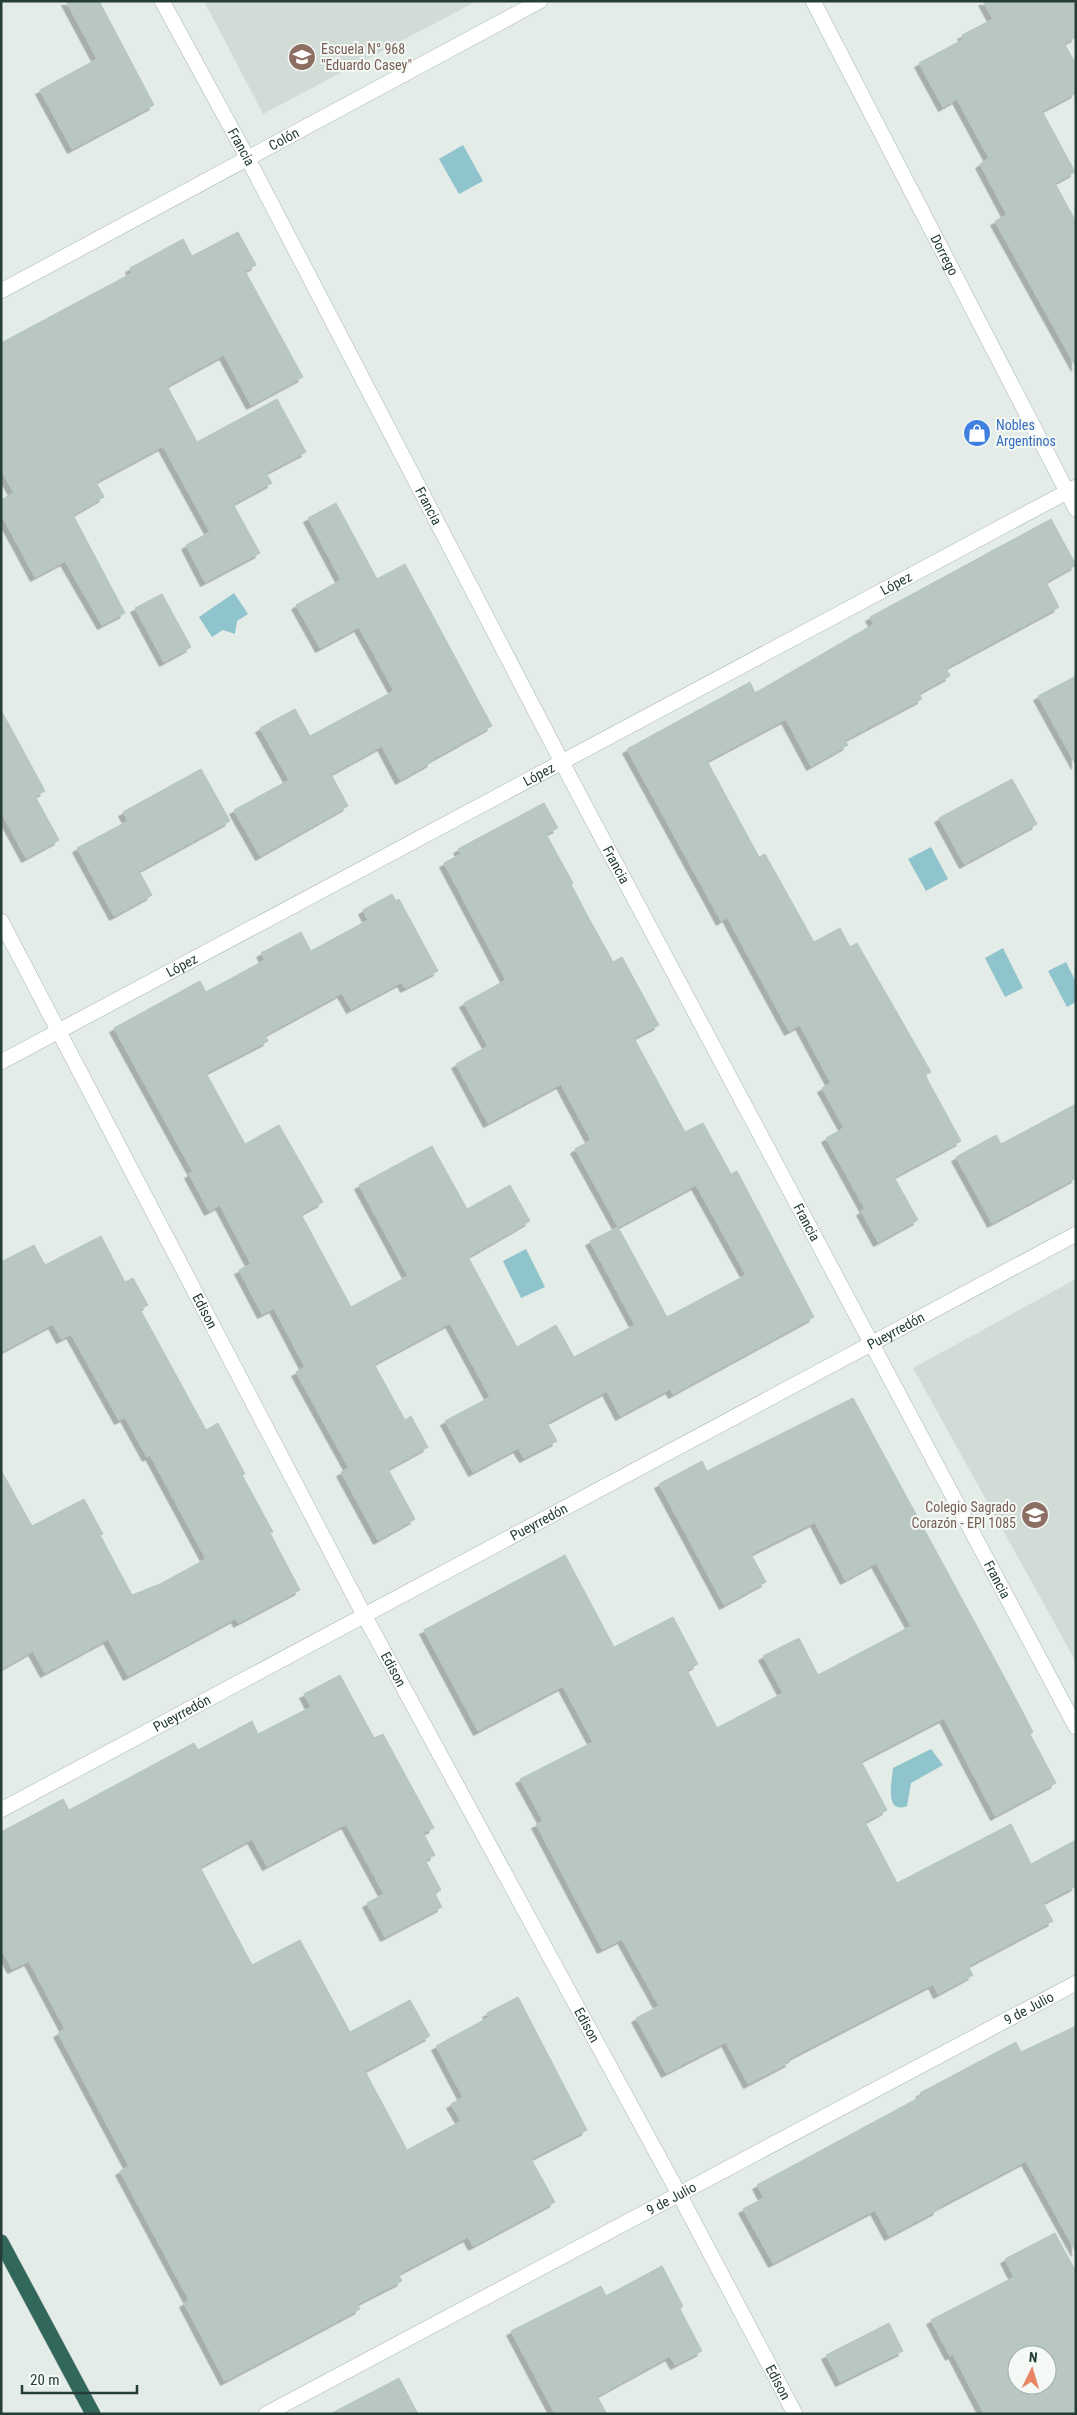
<svg xmlns="http://www.w3.org/2000/svg" width="1077" height="2415" font-family="'Roboto Condensed',sans-serif">
<defs>
<filter id="shadow"><feDropShadow dx="-4.5" dy="4.5" stdDeviation="0" flood-color="#0004"/></filter>
</defs>
<rect width="100%" height="100%" fill="#e4ece8"/>
<g fill="#d2dcd7">
<path d="M 204,1 L 477,1 L 263,114 Z"/>
<path d="M 1076,1279 L 1076,1662 L 913,1368 Z"/>
</g>
<g fill="#8fc4cd">
<path d="M 463,145 L 483,181 L 459,194 L 439,159 Z"/>
<path d="M 234,593 L 248,614 L 237,621 L 235,634 L 223,630 L 212,637 L 199,617 Z"/>
<path d="M 931,847 L 948,879 L 926,891 L 908,859 Z"/>
<path d="M 1003,948 L 1023,988 L 1005,997 L 985,958 Z"/>
<path d="M 1066,962 L 1076,982 L 1076,1002 L 1067,1007 L 1048,971 Z"/>
<path d="M 526,1249 L 545,1287 L 521,1298 L 503,1261 Z"/>
<path d="M 931,1749 L 943,1765 L 911,1783 L 907,1806 C 884,1815 892,1781 893,1768 Z"/>
</g>
<g fill="#b9c7c1" stroke="#b6c5bf" fill-rule="evenodd" filter="url(#shadow)">
<path d="M 66,1 L 99,1 L 154,105 L 72,149 L 40,90 L 97,59 Z"/>
<path d="M 983,1 L 1076,1 L 1076,37 L 1064,43 L 1076,64 L 1076,93 L 1042,111 L 1075,172 L 1055,183 L 1076,222 L 1076,367 L 995,221 L 1007,215 L 980,164 L 989,158 L 957,99 L 943,107 L 919,63 L 964,39 L 962,35 L 993,19 Z"/>
<path d="M 238,232 L 256,265 L 245,271 L 303,377 L 251,405 L 224,355 L 167,386 L 197,442 L 277,399 L 306,452 L 266,473 L 272,483 L 233,504 L 260,553 L 205,582 L 186,545 L 210,532 L 163,446 L 96,482 L 104,497 L 73,515 L 125,613 L 102,625 L 65,561 L 35,577 L 1,514 L 1,500 L 14,493 L 1,470 L 1,343 L 132,273 L 130,268 L 183,239 L 192,256 Z"/>
<path d="M 336,503 L 377,579 L 405,564 L 492,726 L 431,760 L 432,762 L 400,780 L 382,746 L 331,774 L 348,806 L 260,856 L 234,810 L 289,780 L 260,728 L 295,709 L 310,736 L 394,691 L 359,627 L 320,648 L 296,605 L 341,580 L 308,518 Z"/>
<path d="M 1051,519 L 1076,565 L 1046,582 L 1059,607 L 946,668 L 950,676 L 919,693 L 922,699 L 845,740 L 848,745 L 811,766 L 786,719 L 707,761 L 759,857 L 765,854 L 814,942 L 840,928 L 850,947 L 857,943 L 931,1072 L 925,1075 L 961,1141 L 894,1177 L 918,1220 L 878,1242 L 861,1211 L 865,1209 L 826,1138 L 844,1128 L 822,1088 L 831,1083 L 800,1025 L 789,1031 L 727,917 L 721,921 L 627,749 L 750,682 L 755,693 L 874,624 L 870,617 Z"/>
<path d="M 162,594 L 191,647 L 164,662 L 135,608 Z"/>
<path d="M 1076,676 L 1076,765 L 1038,696 Z"/>
<path d="M 1,710 L 45,791 L 35,796 L 59,840 L 26,858 L 1,812 Z"/>
<path d="M 201,769 L 230,821 L 139,871 L 152,895 L 114,916 L 77,848 L 128,821 L 123,812 Z"/>
<path d="M 1012,779 L 1037,824 L 964,864 L 939,818 Z"/>
<path d="M 544,803 L 558,828 L 546,834 L 573,883 L 571,884 L 586,913 L 613,962 L 622,957 L 659,1025 L 634,1038 L 685,1132 L 703,1123 L 731,1174 L 737,1171 L 814,1317 L 673,1394 L 670,1389 L 620,1416 L 607,1391 L 547,1423 L 557,1441 L 524,1458 L 518,1448 L 473,1472 L 445,1421 L 490,1397 L 450,1323 L 374,1364 L 405,1420 L 411,1416 L 428,1447 L 388,1469 L 415,1519 L 378,1540 L 341,1472 L 349,1468 L 296,1372 L 305,1367 L 274,1308 L 262,1314 L 239,1270 L 251,1264 L 220,1205 L 209,1211 L 189,1174 L 193,1172 L 114,1028 L 200,981 L 206,992 L 265,960 L 261,953 L 301,932 L 311,951 L 368,920 L 363,910 L 392,894 L 396,901 L 399,899 L 438,971 L 405,988 L 402,982 L 351,1009 L 342,993 L 265,1035 L 268,1041 L 206,1073 L 245,1144 L 279,1125 L 323,1202 L 301,1214 L 351,1307 L 408,1276 L 359,1185 L 432,1146 L 467,1209 L 510,1185 L 530,1221 L 468,1257 L 517,1347 L 556,1325 L 574,1357 L 635,1325 L 590,1241 L 618,1227 L 575,1149 L 591,1140 L 561,1084 L 488,1123 L 456,1064 L 488,1046 L 464,1003 L 506,980 L 444,863 L 461,854 L 458,849 ZM 696,1185 L 746,1275 L 667,1317 L 618,1227 Z"/>
<path d="M 1076,1104 L 1076,1178 L 992,1223 L 956,1157 L 996,1135 L 1001,1144 Z"/>
<path d="M 101,1236 L 125,1282 L 133,1278 L 148,1305 L 140,1309 L 206,1430 L 218,1423 L 245,1474 L 242,1475 L 273,1532 L 270,1533 L 300,1590 L 238,1623 L 236,1618 L 128,1676 L 108,1639 L 45,1673 L 33,1651 L 1,1669 L 1,1470 L 32,1526 L 84,1499 L 103,1534 L 100,1535 L 132,1595 L 160,1584 L 206,1559 L 150,1455 L 147,1457 L 125,1417 L 119,1420 L 71,1334 L 61,1339 L 53,1324 L 1,1352 L 1,1262 L 34,1245 L 45,1265 Z"/>
<path d="M 853,1398 L 1008,1684 L 1033,1732 L 1030,1734 L 1056,1783 L 995,1816 L 944,1718 L 861,1761 L 887,1810 L 865,1822 L 897,1883 L 1011,1824 L 1031,1864 L 1076,1840 L 1076,1886 L 1043,1903 L 1053,1921 L 968,1966 L 973,1975 L 938,1994 L 933,1984 L 788,2059 L 790,2062 L 748,2084 L 726,2042 L 666,2073 L 636,2018 L 659,2006 L 622,1939 L 602,1949 L 536,1824 L 543,1821 L 520,1779 L 593,1742 L 563,1686 L 478,1731 L 424,1630 L 565,1555 L 614,1647 L 673,1617 L 698,1664 L 687,1670 L 717,1728 L 783,1693 L 763,1656 L 799,1638 L 818,1675 L 911,1626 L 876,1563 L 845,1580 L 815,1522 L 751,1554 L 766,1582 L 724,1605 L 659,1484 L 702,1461 L 707,1471 Z"/>
<path d="M 340,1675 L 374,1738 L 383,1734 L 434,1828 L 423,1833 L 435,1855 L 425,1860 L 441,1890 L 435,1894 L 442,1907 L 385,1937 L 367,1903 L 384,1894 L 346,1824 L 267,1866 L 252,1839 L 200,1867 L 252,1965 L 300,1940 L 350,2032 L 410,2000 L 430,2036 L 365,2071 L 407,2150 L 461,2121 L 451,2104 L 463,2097 L 436,2046 L 489,2017 L 487,2013 L 518,1997 L 587,2130 L 531,2159 L 555,2202 L 473,2246 L 468,2237 L 398,2274 L 402,2281 L 357,2304 L 360,2309 L 225,2381 L 184,2303 L 189,2300 L 120,2171 L 129,2166 L 58,2033 L 65,2029 L 29,1961 L 12,1969 L 1,1948 L 1,1832 L 63,1799 L 69,1810 L 194,1743 L 198,1750 L 252,1721 L 258,1734 L 311,1707 L 304,1694 Z"/>
<path d="M 1076,2026 L 1076,2252 L 1026,2161 L 937,2208 L 938,2210 L 889,2236 L 875,2210 L 773,2263 L 743,2209 L 764,2198 L 757,2185 L 922,2096 L 920,2093 L 1016,2042 L 1021,2052 Z"/>
<path d="M 1055,2233 L 1076,2272 L 1076,2414 L 984,2414 L 953,2354 L 950,2356 L 931,2320 L 1014,2277 L 1005,2259 ZM 1017,2355 L 1047,2355 L 1047,2385 L 1017,2385 Z"/>
<path d="M 662,2266 L 683,2306 L 680,2309 L 702,2351 L 675,2365 L 670,2356 L 597,2396 L 607,2414 L 555,2414 L 511,2331 L 601,2286 L 606,2296 Z"/>
<path d="M 889,2323 L 903,2351 L 840,2382 L 826,2355 Z"/>
<path d="M 399,2378 L 418,2414 L 330,2414 Z"/>
</g>
<g fill="none" stroke-linecap="round" stroke-linejoin="round">
<g stroke="#a7b4af" stroke-width="16">
<g id="minor">
<path id="s1" d="M 162,1 L 247,157 L 577,791 L 1076,1727"/>
<path id="s2" d="M 813,1 L 1076,509"/>
<path id="s3" d="M 1,291 L 540,1"/>
<path id="s4" d="M 1,921 L 364,1615 L 679,2194 L 795,2414"/>
<path id="s5" d="M 1,1062 L 1076,487"/>
<path id="s6" d="M 1,1810 L 1076,1234"/>
<path id="s7" d="M 266,2414 L 1076,1983"/>
</g>
</g>
<g stroke="#c2c9c7" stroke-width="16">
<path id="highway" d="M 1,2242 L 93,2414"/>
</g>
<use href="#minor" stroke="#fff" stroke-width="15"/>
<use href="#highway" stroke="#32675c" stroke-width="15"/>
</g>
<defs>
<g id="school-disc" transform="scale(1.4375)"><circle r="9.5" fill="#8d6e63" stroke="#f4f9f6"/><path d="M0-5L7-2L0 1L-7-2ZM-4 1L0 2.5L4 1V4Q0 6-4 4Z" fill="#fff"/></g>
<g id="shop-disc" transform="scale(1.4375)"><circle r="9.5" fill="#3f7fe0" stroke="#f4f9f6"/><path d="M-5-2.5h2.3a2.7 3.5 0 0 1 5.4 0H5L5.5 6h-11ZM-1.5-2.5h3a1.5 2.3 0 0 0-3 0Z" fill="#fff"/></g>
</defs>
<g fill-rule="evenodd">
<use href="#school-disc" x="302" y="57"/>
<use href="#shop-disc" x="977" y="433"/>
<use href="#school-disc" x="1035" y="1515"/>
</g>
<g text-anchor="middle" stroke-width="4" stroke-linejoin="round" paint-order="stroke">
<g font-size="14" fill="#785e54" stroke="#f4f9f6" text-anchor="start">
<text x="321" y="54">Escuela N° 968<tspan x="321" dy="16">"Eduardo Casey"</tspan></text>
<text x="1016" y="1512" text-anchor="end">Colegio Sagrado<tspan x="1016" dy="16">Corazón - EPI 1085</tspan></text>
</g>
<g font-size="14" fill="#243d36" stroke="#f4f9f6">
<text dy="5" stroke="none"><textPath href="#s3" startOffset="321">Colón</textPath></text>
<text dy="5" stroke="none"><textPath href="#s1" startOffset="166">Francia</textPath></text>
<text dy="5" stroke="none"><textPath href="#s2" startOffset="286">Dorrego</textPath></text>
<text dy="5" stroke="none"><textPath href="#s1" startOffset="571">Francia</textPath></text>
<text dy="5" stroke="none"><textPath href="#s5" startOffset="1015">López</textPath></text>
<text dy="5" stroke="none"><textPath href="#s5" startOffset="610">López</textPath></text>
<text dy="5" stroke="none"><textPath href="#s1" startOffset="976">Francia</textPath></text>
<text dy="5" stroke="none"><textPath href="#s5" startOffset="205">López</textPath></text>
<text dy="5" stroke="none"><textPath href="#s1" startOffset="1381">Francia</textPath></text>
<text dy="5" stroke="none"><textPath href="#s4" startOffset="440">Edison</textPath></text>
<text dy="5" stroke="none"><textPath href="#s6" startOffset="1015">Pueyrredón</textPath></text>
<text dy="5" stroke="none"><textPath href="#s6" startOffset="610">Pueyrredón</textPath></text>
<text dy="5" stroke="none"><textPath href="#s1" startOffset="1786">Francia</textPath></text>
<text dy="5" stroke="none"><textPath href="#s4" startOffset="845">Edison</textPath></text>
<text dy="5" stroke="none"><textPath href="#s6" startOffset="205">Pueyrredón</textPath></text>
<text dy="5" stroke="none"><textPath href="#s7" startOffset="864">9 de Julio</textPath></text>
<text dy="5" stroke="none"><textPath href="#s4" startOffset="1250">Edison</textPath></text>
<text dy="5" stroke="none"><textPath href="#s7" startOffset="459">9 de Julio</textPath></text>
<text dy="5" stroke="none"><textPath href="#s4" startOffset="1655">Edison</textPath></text>
</g>
<g font-size="14" fill="#366cbe" stroke="#f4f9f6" text-anchor="start">
<text x="996" y="430">Nobles<tspan x="996" dy="16">Argentinos</tspan></text>
</g>
</g>
<rect width="1077" height="2415" fill="none" stroke="#243d36" stroke-width="5"/>
<g transform="translate(1032 2370) rotate(5)"><circle r="24" fill="#f4f9f6" stroke="#a1aea9"/>
<path d="M0-4L9 19L0 12L-9 19Z" fill="#e98565"/>
<text y="-8" font-size="14" font-weight="bold" text-anchor="middle" fill="#243d36">N</text>
</g>
<path d="M22 2385v8h115v-8" fill="none" stroke="#243d36" stroke-width="2.5"/>
<text x="30" y="2385" font-size="15" fill="#243d36" stroke="#f4f9f6" stroke-width="4" paint-order="stroke">20 m</text>
</svg>
